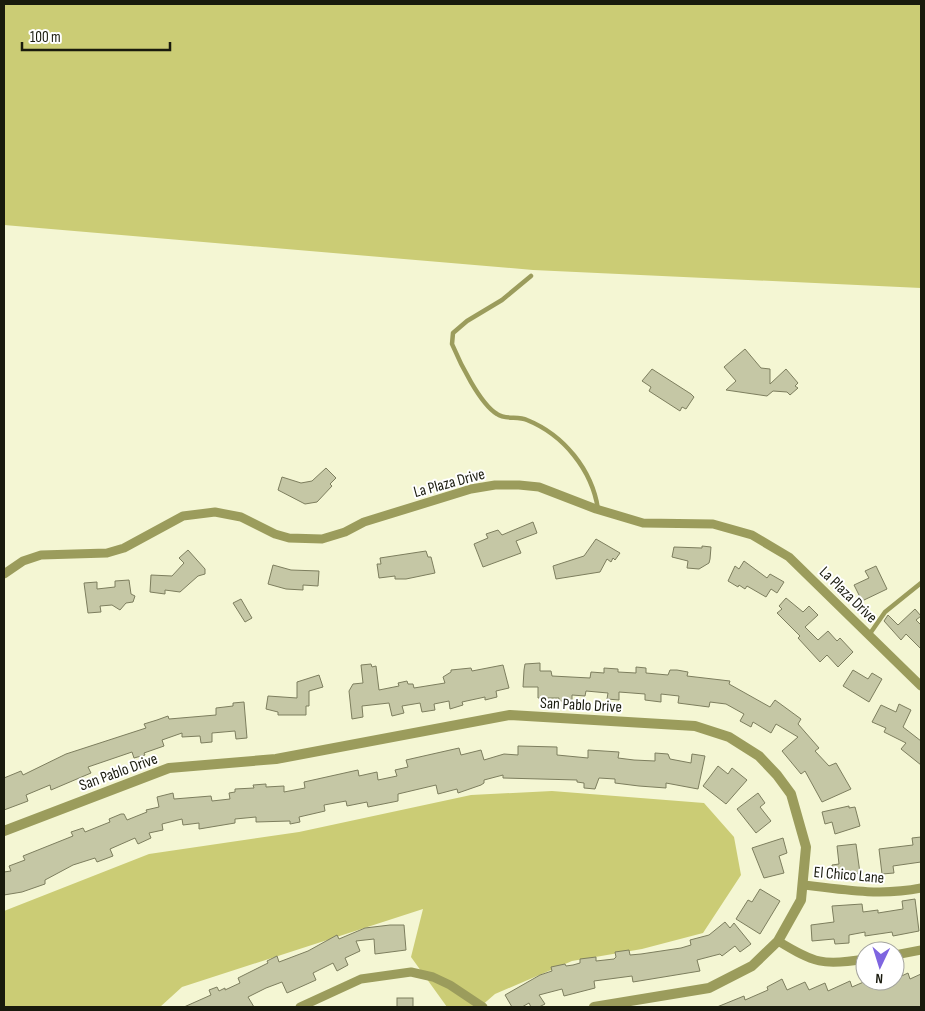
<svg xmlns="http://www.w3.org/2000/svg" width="925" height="1011" font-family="'Sofia Sans Condensed',sans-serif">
<rect width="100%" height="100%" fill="#f4f6d3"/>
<g fill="#cbcc75">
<path d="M 4,4 L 921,4 L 921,288 L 533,270 L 4,225 Z"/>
<path d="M 552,791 L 704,803 L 734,837 L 741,875 L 703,933 L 642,949 L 572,961 L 495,994 L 480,1007 L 447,1007 L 411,957 L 423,909 L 182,987 L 160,1007 L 4,1007 L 4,911 L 149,854 L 299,832 L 471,795 Z"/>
</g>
<g fill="#c5c7a5" stroke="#7d7e5e">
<path d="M 745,349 L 761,368 L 770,369 L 770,384 L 786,369 L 798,383 L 795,386 L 798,388 L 790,395 L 787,392 L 773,391 L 767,396 L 726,390 L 736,381 L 724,367 Z"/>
<path d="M 652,369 L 691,394 L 694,397 L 686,409 L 682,407 L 680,411 L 649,391 L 651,387 L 642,381 Z"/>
<path d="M 326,468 L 336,478 L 330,484 L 332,486 L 317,502 L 305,504 L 278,490 L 282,477 L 301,483 L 312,481 Z"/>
<path d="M 533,522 L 537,533 L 516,541 L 521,553 L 483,567 L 474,544 L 488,538 L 486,534 L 498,530 L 502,535 Z"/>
<path d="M 596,539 L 620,553 L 615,560 L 613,558 L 611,562 L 607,559 L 600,572 L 556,579 L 553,566 L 584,556 Z"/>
<path d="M 702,546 L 711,547 L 710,559 L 709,563 L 699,569 L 687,568 L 688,561 L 672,557 L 674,547 L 702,548 Z"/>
<path d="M 188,550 L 205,569 L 205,574 L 198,576 L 180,592 L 165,590 L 165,594 L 150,592 L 151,575 L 172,576 L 184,563 L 179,558 Z"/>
<path d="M 426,551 L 428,557 L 431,557 L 435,573 L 406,579 L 395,579 L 395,576 L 379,578 L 377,564 L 381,564 L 380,558 Z"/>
<path d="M 744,561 L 767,578 L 770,574 L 784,582 L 777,593 L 771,589 L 766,597 L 747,586 L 745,589 L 739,585 L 738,587 L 728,581 L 735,566 L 739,569 Z"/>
<path d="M 273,565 L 291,570 L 319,571 L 318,586 L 303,585 L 303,590 L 286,589 L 268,584 Z"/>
<path d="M 876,566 L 887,589 L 862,601 L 854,585 L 869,578 L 865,571 Z"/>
<path d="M 129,580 L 131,594 L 135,596 L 133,602 L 126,603 L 120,610 L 112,605 L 100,606 L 101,612 L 88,613 L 84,583 L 97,582 L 97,589 L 115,587 L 115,581 Z"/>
<path d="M 786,598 L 803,612 L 809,606 L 818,615 L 805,627 L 818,640 L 828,631 L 837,641 L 840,638 L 853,652 L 838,667 L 827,655 L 820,662 L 798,638 L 800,636 L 777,613 L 782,609 L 779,606 Z"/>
<path d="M 241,599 L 252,618 L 245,622 L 233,603 Z"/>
<path d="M 915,609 L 921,616 L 916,620 L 921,625 L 921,649 L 906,634 L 901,640 L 884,621 L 888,615 L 898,625 Z"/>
<path d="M 540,663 L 540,671 L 551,671 L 552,676 L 590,678 L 591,672 L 604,673 L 604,668 L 618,669 L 618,672 L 636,673 L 636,667 L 646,668 L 646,673 L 668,675 L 670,670 L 677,670 L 688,672 L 687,676 L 730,681 L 729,684 L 770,707 L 775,700 L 801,719 L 798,724 L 819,748 L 815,751 L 829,766 L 836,763 L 851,789 L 822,802 L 805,771 L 801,774 L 782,751 L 798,737 L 776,724 L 771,733 L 753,722 L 751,727 L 740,721 L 744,714 L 726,704 L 710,702 L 709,707 L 678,703 L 679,696 L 661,694 L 661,702 L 645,700 L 645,694 L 619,692 L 619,700 L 607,699 L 608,693 L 586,691 L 585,696 L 572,695 L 572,701 L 559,701 L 559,698 L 538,698 L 538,687 L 523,687 L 524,670 L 525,664 Z"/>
<path d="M 371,664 L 372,667 L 376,666 L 379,690 L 399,686 L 398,683 L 407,681 L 408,684 L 413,684 L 414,688 L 445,683 L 443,677 L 451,672 L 451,670 L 471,668 L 472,671 L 503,665 L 509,688 L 496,691 L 497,697 L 485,700 L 485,697 L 462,702 L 463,705 L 450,709 L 449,701 L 434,704 L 435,710 L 422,712 L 420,703 L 402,706 L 404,713 L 392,716 L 389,703 L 362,706 L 363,717 L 352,719 L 349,691 L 353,684 L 363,683 L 361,665 Z"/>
<path d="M 853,670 L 868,679 L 872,673 L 882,679 L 869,702 L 843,686 Z"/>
<path d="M 319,675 L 323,687 L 309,691 L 309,706 L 306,706 L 306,715 L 278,715 L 278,712 L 266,709 L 268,696 L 297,698 L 297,682 Z"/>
<path d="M 244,702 L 247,738 L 236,739 L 235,731 L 212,733 L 212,742 L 201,743 L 200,736 L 182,737 L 182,733 L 162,740 L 164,746 L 144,753 L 145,755 L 134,758 L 132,752 L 88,767 L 91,773 L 51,790 L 50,785 L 26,795 L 28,801 L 4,810 L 4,778 L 21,771 L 23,775 L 66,754 L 146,728 L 144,724 L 157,720 L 168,716 L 169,719 L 216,715 L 216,708 L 233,706 L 233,703 Z"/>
<path d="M 899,704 L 911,710 L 903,727 L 921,741 L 921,765 L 901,749 L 906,743 L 884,732 L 886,728 L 872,722 L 881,705 L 896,712 Z"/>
<path d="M 518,746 L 557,747 L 557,755 L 588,758 L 588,750 L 619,752 L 618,758 L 634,760 L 655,761 L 655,753 L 668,754 L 670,759 L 691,763 L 692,754 L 705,756 L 698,789 L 666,783 L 666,788 L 639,786 L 615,783 L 615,779 L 599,778 L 595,789 L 584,788 L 584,783 L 577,782 L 577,780 L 503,778 L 503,775 L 484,780 L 484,783 L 481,785 L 458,793 L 457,789 L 438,794 L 436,785 L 398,794 L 398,801 L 368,807 L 367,802 L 347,806 L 346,801 L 324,805 L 325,811 L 299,817 L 300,822 L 290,824 L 290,821 L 256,822 L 256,817 L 235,819 L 235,823 L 199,829 L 199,823 L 183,825 L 182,819 L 162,824 L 163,830 L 149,833 L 151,838 L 138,844 L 135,838 L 110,849 L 113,856 L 97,862 L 95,858 L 73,865 L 45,880 L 45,884 L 22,892 L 4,895 L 4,872 L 11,871 L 9,866 L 25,860 L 23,856 L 73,836 L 71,832 L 83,828 L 85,832 L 110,822 L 109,819 L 121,814 L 124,814 L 127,820 L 147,812 L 146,810 L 159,807 L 157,797 L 173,793 L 174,799 L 211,796 L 212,801 L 230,799 L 229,793 L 235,792 L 235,789 L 254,788 L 253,785 L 266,784 L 266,787 L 284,786 L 284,792 L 305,788 L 304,782 L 358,770 L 359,776 L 377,772 L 378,780 L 397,776 L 395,770 L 408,767 L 406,760 L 459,748 L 461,755 L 481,750 L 484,760 L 504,754 L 518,755 Z"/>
<path d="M 718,766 L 728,774 L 732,768 L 747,780 L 726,804 L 703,786 Z"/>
<path d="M 758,793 L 765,803 L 760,807 L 771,821 L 756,833 L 737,809 Z"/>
<path d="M 849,806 L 849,808 L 855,807 L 860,826 L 835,834 L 832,822 L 825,824 L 822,812 Z"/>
<path d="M 921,837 L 921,862 L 893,866 L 894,873 L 882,874 L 879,849 L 913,845 L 912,838 Z"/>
<path d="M 783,838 L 787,853 L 779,856 L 784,873 L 764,878 L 752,848 Z"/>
<path d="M 856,844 L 860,873 L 834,879 L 832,865 L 839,864 L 837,846 Z"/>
<path d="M 760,889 L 780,901 L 760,934 L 736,919 L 748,900 L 752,902 Z"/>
<path d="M 915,899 L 919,931 L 893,936 L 892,932 L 865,936 L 865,932 L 849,935 L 849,943 L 835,944 L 834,939 L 812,941 L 811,925 L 834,922 L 832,906 L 862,904 L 863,912 L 878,910 L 878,913 L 903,909 L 902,901 Z"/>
<path d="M 725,922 L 730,928 L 734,923 L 751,944 L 740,952 L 735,946 L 722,956 L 720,954 L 697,960 L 700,971 L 633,982 L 632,976 L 594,981 L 595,988 L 564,996 L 562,989 L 539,995 L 545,1004 L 539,1007 L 531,1007 L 529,1003 L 522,1007 L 512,1007 L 505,995 L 540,975 L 552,971 L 551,967 L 565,964 L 566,966 L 573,965 L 580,963 L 580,959 L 596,957 L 596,961 L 614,959 L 616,957 L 615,952 L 629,950 L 630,955 L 641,954 L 681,948 L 691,945 L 690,940 L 709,935 Z"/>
<path d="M 390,925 L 404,925 L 406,950 L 375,954 L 374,939 L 356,941 L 360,951 L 345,958 L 348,965 L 337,971 L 333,963 L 313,973 L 316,980 L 287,993 L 282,982 L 266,988 L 248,997 L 254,1007 L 184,1007 L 211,995 L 209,990 L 217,987 L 219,991 L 225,988 L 225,990 L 240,983 L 238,978 L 268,963 L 267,961 L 277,956 L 279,962 L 308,951 L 337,935 L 339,939 L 365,928 Z"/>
<path d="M 908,973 L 910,979 L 921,974 L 921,1007 L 717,1007 L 744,996 L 745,1000 L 768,990 L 767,987 L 782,979 L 787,990 L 805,982 L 809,990 L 825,983 L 828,991 L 850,981 L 852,987 L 866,981 L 869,981 L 871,984 L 878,981 L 895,981 L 895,979 Z"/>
<rect x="397" y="998" width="16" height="9"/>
</g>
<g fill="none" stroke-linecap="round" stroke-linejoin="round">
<g stroke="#9b9c5c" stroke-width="4.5">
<path d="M 531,276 L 502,300 L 467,321 L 453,333 L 452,344 C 460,363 480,404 497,414 C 505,420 518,416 527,420 C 564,435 592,470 598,509"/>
<path d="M 869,635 L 885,612 L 921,583"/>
</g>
<g stroke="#9b9c5c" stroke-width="9">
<path d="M 4,574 L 23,561 L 41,555 L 107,553 L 124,548 L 183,516 L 215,512 L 241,517 L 275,534 L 289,538 L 322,539 L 345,532 L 364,522 L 471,489 L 495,485 L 519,485 L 539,487 L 596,509 L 643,523 L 713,524 L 752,535 L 789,557 L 921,686"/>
<path d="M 804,885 C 844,890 881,896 921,888"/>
<path d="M 778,941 C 814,963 823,966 865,959"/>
<path d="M 895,955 L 921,950"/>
<path d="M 300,1007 L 361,979 L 411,972 L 433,977 L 450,985 L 483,1007"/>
</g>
<path stroke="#9b9c5c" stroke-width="10" d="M 4,831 L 169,768 L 276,759 L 510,715 L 695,726 L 729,737 L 759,756 L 777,775 L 791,794 L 806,847 L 801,900 L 778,941 L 752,966 L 709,988 L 594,1007"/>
</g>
<g text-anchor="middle" stroke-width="4" stroke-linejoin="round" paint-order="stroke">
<g font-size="16" fill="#191a0d" stroke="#fff">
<text transform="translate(449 482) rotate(-15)" y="6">La Plaza Drive</text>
<text transform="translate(849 594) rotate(44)" y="6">La Plaza Drive</text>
<text transform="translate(581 704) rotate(3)" y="6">San Pablo Drive</text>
<text transform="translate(118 771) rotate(-20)" y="6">San Pablo Drive</text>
<text transform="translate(849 874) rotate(5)" y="6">El Chico Lane</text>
</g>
</g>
<rect width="925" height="1011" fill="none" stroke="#191a0d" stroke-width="10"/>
<g transform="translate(880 966) rotate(184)"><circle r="24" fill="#ffffff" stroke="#a3a39e"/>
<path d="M0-4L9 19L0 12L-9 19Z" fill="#7e65e0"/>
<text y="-8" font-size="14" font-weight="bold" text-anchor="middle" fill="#191a0d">N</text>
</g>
<path d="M22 42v8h148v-8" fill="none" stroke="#191a0d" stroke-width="2.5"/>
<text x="30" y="42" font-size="15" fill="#191a0d" stroke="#ffffff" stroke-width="4" paint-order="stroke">100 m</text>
</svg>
